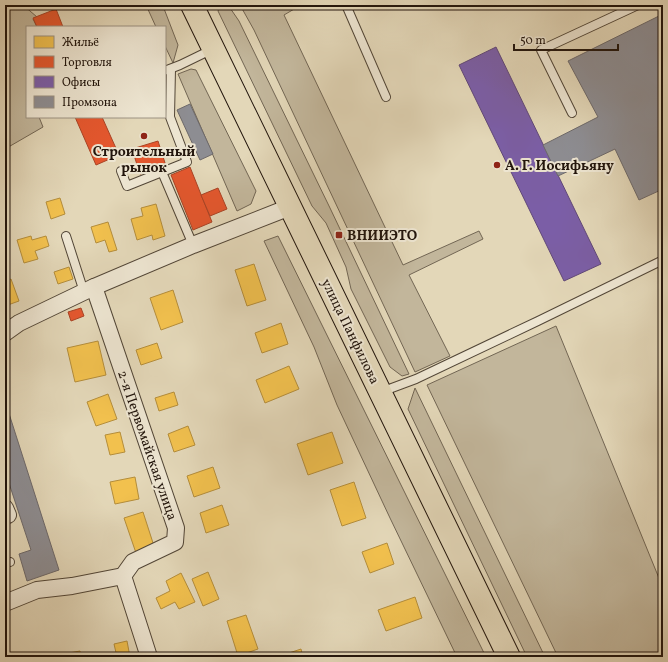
<svg xmlns="http://www.w3.org/2000/svg" width="668" height="662" font-family="Vollkorn,serif">
<rect width="100%" height="100%" fill="#e3d7b8"/>
<filter id="stains"><feTurbulence type="fractalNoise" baseFrequency=".005" numOctaves="4"/><feColorMatrix values="0 0 0 0 .2 0 0 0 0 .09 0 0 0 0 .02 0 0 0 .5 -.17"/></filter>
<radialGradient id="worn" r=".72"><stop offset=".6" stop-color="#630" stop-opacity="0"/><stop offset="1" stop-color="#630" stop-opacity=".3"/></radialGradient>
<g fill="#c2b69b" stroke="#726654">
<path d="M 5,5 L 23,5 L 37,17 L 33,19 L 37,27 L 27,27 L 27,117 L 39,117 L 43,127 L 5,149 Z"/>
<path d="M 146,5 L 162,5 L 163,6 L 178,45 L 173,63 L 165,46 L 165,27 L 156,27 Z"/>
<path d="M 220,5 L 228,5 L 239,21 L 330,208 L 409,374 L 402,376 L 390,367 L 351,289 L 346,267 L 326,223 L 312,206 L 218,11 Z"/>
<path d="M 240,5 L 301,5 L 284,15 L 403,265 L 479,231 L 483,239 L 409,275 L 450,356 L 415,372 L 254,30 Z"/>
<path d="M 191,69 L 196,70 L 256,191 L 251,204 L 237,211 L 178,74 Z"/>
<path d="M 278,236 L 486,657 L 457,657 L 390,518 L 337,405 L 314,347 L 264,241 Z"/>
<path d="M 556,326 L 663,588 L 663,657 L 558,657 L 427,385 Z"/>
<path d="M 415,388 L 545,657 L 527,657 L 408,409 Z"/>
</g>
<g fill="#f2c14e" stroke="#b48d3a">
<path d="M 60,198 L 65,214 L 51,219 L 46,202 Z"/>
<path d="M 156,204 L 165,236 L 153,240 L 152,235 L 137,240 L 131,219 L 143,216 L 141,208 Z"/>
<path d="M 108,222 L 117,250 L 109,252 L 105,240 L 96,243 L 91,227 Z"/>
<path d="M 31,236 L 32,240 L 46,236 L 49,246 L 35,251 L 38,259 L 24,263 L 17,240 Z"/>
<path d="M 254,264 L 266,300 L 247,306 L 235,270 Z"/>
<path d="M 69,267 L 73,279 L 58,284 L 54,272 Z"/>
<path d="M 11,279 L 19,301 L 5,306 L 5,282 Z"/>
<path d="M 173,290 L 183,322 L 161,330 L 150,298 Z"/>
<path d="M 281,323 L 288,344 L 262,353 L 255,333 Z"/>
<path d="M 98,341 L 106,375 L 75,382 L 67,348 Z"/>
<path d="M 157,343 L 162,358 L 141,365 L 136,350 Z"/>
<path d="M 289,366 L 299,389 L 265,403 L 256,380 Z"/>
<path d="M 174,392 L 178,405 L 159,411 L 155,398 Z"/>
<path d="M 108,394 L 117,419 L 96,426 L 87,402 Z"/>
<path d="M 188,426 L 195,445 L 174,452 L 168,434 Z"/>
<path d="M 120,432 L 125,452 L 110,455 L 105,435 Z"/>
<path d="M 332,432 L 343,463 L 308,475 L 297,444 Z"/>
<path d="M 213,467 L 220,488 L 194,497 L 187,476 Z"/>
<path d="M 135,477 L 139,499 L 115,504 L 110,482 Z"/>
<path d="M 354,482 L 366,518 L 342,526 L 330,490 Z"/>
<path d="M 222,505 L 229,525 L 206,533 L 200,513 Z"/>
<path d="M 143,512 L 154,546 L 136,553 L 124,518 Z"/>
<path d="M 387,543 L 394,564 L 370,573 L 362,552 Z"/>
<path d="M 208,572 L 219,599 L 203,606 L 192,579 Z"/>
<path d="M 181,573 L 195,602 L 179,609 L 175,602 L 161,609 L 156,598 L 170,591 L 166,581 Z"/>
<path d="M 415,597 L 422,618 L 386,631 L 378,610 Z"/>
<path d="M 246,615 L 258,649 L 238,656 L 227,621 Z"/>
<path d="M 127,641 L 130,657 L 117,657 L 114,644 Z"/>
<path d="M 301,649 L 303,657 L 280,657 L 280,656 Z"/>
<path d="M 80,651 L 81,657 L 59,657 L 58,655 Z"/>
<path d="M 440,652 L 442,657 L 426,657 Z"/>
</g>
<g fill="#e4572e" stroke="#aa4324">
<path d="M 56,9 L 63,27 L 37,27 L 33,18 Z"/>
<path d="M 75,117 L 102,117 L 119,155 L 96,165 Z"/>
<path d="M 158,141 L 166,166 L 140,174 L 132,149 Z"/>
<path d="M 190,167 L 212,222 L 193,230 L 171,175 Z"/>
<path d="M 218,188 L 227,209 L 210,216 L 201,195 Z"/>
<path d="M 81,308 L 84,316 L 71,321 L 68,312 Z"/>
</g>
<path fill="#7b5ea7" stroke="#604878" d="M 496,47 L 601,264 L 564,281 L 459,65 Z"/>
<g fill="#8d8d92" stroke="#6d696a">
<path d="M 663,14 L 663,189 L 639,200 L 615,149 L 558,176 L 543,145 L 598,117 L 568,61 Z"/>
<path d="M 190,104 L 213,154 L 200,160 L 177,110 Z"/>
<path d="M 5,401 L 59,570 L 27,581 L 19,554 L 31,550 L 5,471 Z"/>
</g>
<g fill="none" stroke-linecap="round" stroke-linejoin="round">
<g stroke="#524637" stroke-width="10">
<g id="service">
<path d="M 346,5 L 386,97"/>
<path d="M 167,70 L 180,65 L 213,49"/>
<path d="M 572,113 L 541,50 L 638,5"/>
<path d="M 121,171 L 127,186 L 187,162 L 170,117 L 171,69"/>
<path d="M 162,172 L 193,245"/>
<path d="M 66,236 L 84,292"/>
<path d="M 381,392 L 416,379 L 538,321 L 663,260"/>
<path d="M 5,562 L 10,562"/>
</g>
</g>
<g stroke="#524637" stroke-width="18">
<g id="minor">
<path d="M 5,333 L 19,323 L 94,287 L 193,245 L 290,207"/>
<path d="M 5,508 L 8,515"/>
<path d="M 123,576 L 149,657"/>
<path d="M 5,603 L 37,590 L 72,586 L 123,576 L 133,562 L 175,542 L 176,528 L 94,287"/>
</g>
</g>
<g stroke="#22150c" stroke-width="24">
<path id="primary" d="M 192,5 L 509,657"/>
</g>
<use href="#service" stroke="#ede5d1" stroke-width="8"/>
<use href="#minor" stroke="#ede5d1" stroke-width="16"/>
<use href="#primary" stroke="#e3d7b8" stroke-width="22"/>
</g>
<g fill="#8f2418" stroke="#ede5d1" stroke-width="1.5">
<circle cx="144" cy="136" r="4"/>
<circle cx="497" cy="165" r="4"/>
<rect x="335" y="231" width="8" height="8" rx="2"/>
</g>
<g text-anchor="middle" stroke-width="4" stroke-linejoin="round" paint-order="stroke">
<g font-size="14" font-weight="bold" fill="#22150c" stroke="#ede5d1" text-anchor="start">
<text x="144" y="156" text-anchor="middle">Строительный<tspan x="144" dy="16">рынок</tspan></text>
<text x="505" y="170">А. Г. Иосифьяну</text>
<text x="347" y="240">ВНИИЭТО</text>
</g>
<g font-size="14" fill="#22150c" stroke="#ede5d1">
<text transform="translate(351 331) rotate(64)" y="5">улица Панфилова</text>
<text transform="translate(148 445) rotate(71)" y="5">2-я Первомайская улица</text>
</g>
</g>
<rect width="668" height="662" fill="none" stroke="#e3d7b8" stroke-width="20"/>
<rect x="6" y="6" width="656" height="650" fill="none" stroke="#22150c" stroke-width="2"/>
<rect x="10" y="10" width="648" height="642" fill="none" stroke="#22150c"/>
<rect x="26" y="26" width="140" height="92" fill="#ede5d1" stroke="#9c9282"/>
<rect x="34" y="36" width="20" height="12" fill="#f2c14e" stroke="#9c9282"/>
<text x="62" y="46" font-size="12" fill="#22150c">Жильё</text>
<rect x="34" y="56" width="20" height="12" fill="#e4572e" stroke="#9c9282"/>
<text x="62" y="66" font-size="12" fill="#22150c">Торговля</text>
<rect x="34" y="76" width="20" height="12" fill="#7b5ea7" stroke="#9c9282"/>
<text x="62" y="86" font-size="12" fill="#22150c">Офисы</text>
<rect x="34" y="96" width="20" height="12" fill="#8d8d92" stroke="#9c9282"/>
<text x="62" y="106" font-size="12" fill="#22150c">Промзона</text>
<path d="M514 44v6h104v-6" fill="none" stroke="#22150c" stroke-width="2"/>
<text x="520" y="44" font-size="12" fill="#22150c" stroke="#ede5d1" stroke-width="3" paint-order="stroke">50 m</text>
<rect width="100%" height="100%" filter="url(#stains)"/>
<rect width="100%" height="100%" fill="url(#worn)"/>
</svg>
